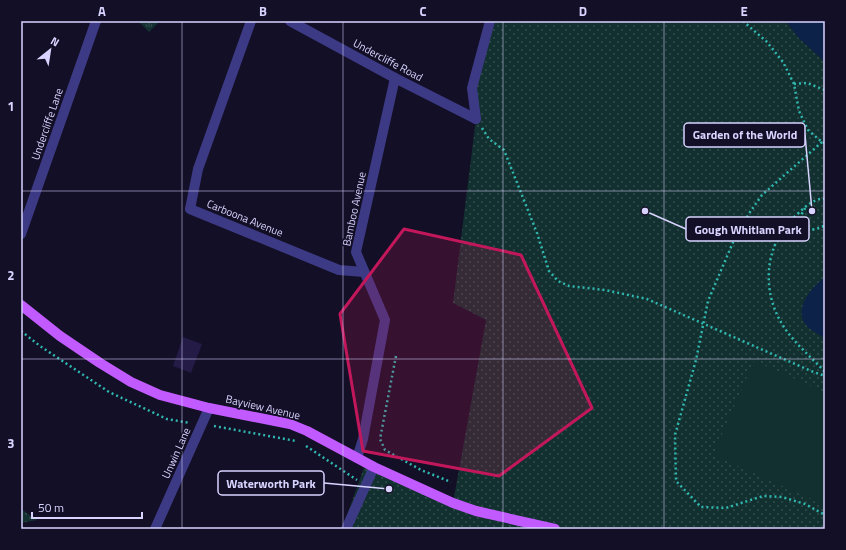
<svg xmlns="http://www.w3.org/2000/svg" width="846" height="550" font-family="'Titillium Web',sans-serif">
<defs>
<pattern id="grass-tufts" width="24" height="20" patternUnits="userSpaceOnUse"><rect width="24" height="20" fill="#12302f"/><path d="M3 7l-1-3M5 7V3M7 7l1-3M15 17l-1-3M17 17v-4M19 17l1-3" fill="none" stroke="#344d4e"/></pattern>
<pattern id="park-dots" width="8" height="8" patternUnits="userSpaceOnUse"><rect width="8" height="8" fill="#12302f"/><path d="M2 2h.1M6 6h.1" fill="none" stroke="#344d4e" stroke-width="1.8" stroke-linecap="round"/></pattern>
</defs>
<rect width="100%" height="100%" fill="#130f26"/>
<path fill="url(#grass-tufts)" d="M 138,21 L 160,21 L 149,32 Z"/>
<g fill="url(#park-dots)">
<path d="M 490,21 L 786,21 L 798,37 L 825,62 L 825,529 L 342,529 L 366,462 L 453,503 L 486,320 L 453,303 L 476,119 L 472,88 Z"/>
<path d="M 21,509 L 37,520 L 21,523 Z"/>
</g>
<path fill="#12302f" d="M 754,361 L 825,392 L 825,505 L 713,455 Z"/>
<g fill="#0c2248">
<path d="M 786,21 L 825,21 L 825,62 L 798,37 Z"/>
<path d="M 825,277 L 825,338 C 820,335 810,330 806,325 C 793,308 812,287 825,277 Z"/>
</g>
<path fill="#241b47" d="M 183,337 L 202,344 L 191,373 L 173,366 Z"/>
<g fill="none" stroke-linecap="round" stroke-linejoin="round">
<g stroke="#2fb8b0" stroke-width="2.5" stroke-dasharray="2 3" stroke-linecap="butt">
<path d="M 743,21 L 767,42 L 783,62 L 794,84 L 799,111 L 808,130 L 822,142 L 825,143"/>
<path d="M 794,84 L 807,83 L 825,90"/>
<path d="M 482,128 L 489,139 L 504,150 L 537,233 L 549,271 L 558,281 L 569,286 L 605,290 L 647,299 L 811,371 L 825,376"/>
<path d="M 822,142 L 762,195 L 750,212 L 734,240 L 708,301 L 696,360 L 675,435 L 676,481 L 701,507 L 726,508 L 763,496 L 782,497 L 805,504 L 825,515"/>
<path d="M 825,199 C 813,197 800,212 792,219 C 764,248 762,291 782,324 C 793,342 811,357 825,372"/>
<path d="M 805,208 C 804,211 801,214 801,217 C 798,233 817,231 825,225"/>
<path d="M 21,331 L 40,346 L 109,392 L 167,419 L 190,423"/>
<path d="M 396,356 L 380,439 L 385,450 L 421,470 L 451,482"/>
<path d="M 214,426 L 296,441"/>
<path d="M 306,446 L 357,480"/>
</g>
<g stroke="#3d3a85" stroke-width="10">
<path d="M 251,21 L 198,169 L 190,209 L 339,270 L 364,272"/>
<path d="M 290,21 L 395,78 L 476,119"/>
<path d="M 476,119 L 472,88 L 490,21"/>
<path d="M 21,234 L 96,21"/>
<path d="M 357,458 L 363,439 L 385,320 L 356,252 L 395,78"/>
<path d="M 155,529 L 209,408"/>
<path d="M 346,529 L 374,467"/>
</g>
<path stroke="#c25bff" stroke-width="10" d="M 21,305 L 60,336 L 100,363 L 131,382 L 160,395 L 209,408 L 290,424 L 307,431 L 374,467 L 453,503 L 476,511 L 555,529"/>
</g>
<path fill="#c2185b" fill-opacity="0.2" stroke="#c2185b" stroke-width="3" stroke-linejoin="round" d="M 404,229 L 521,255 L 592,408 L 499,476 L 363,451 L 340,314 Z"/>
<path fill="none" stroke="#d9d4ff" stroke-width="1" stroke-opacity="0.55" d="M 182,21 L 182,529M 343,21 L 343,529M 503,21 L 503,529M 664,21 L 664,529M 21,191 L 825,191M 21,359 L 825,359"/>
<g text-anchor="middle" stroke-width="3.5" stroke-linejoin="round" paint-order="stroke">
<g font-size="11" fill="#d9d4ff" stroke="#130f26">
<text transform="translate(388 60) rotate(28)" y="4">Undercliffe Road</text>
<text transform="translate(47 124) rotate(-71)" y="4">Undercliffe Lane</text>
<text transform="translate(354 209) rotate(-78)" y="4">Bamboo Avenue</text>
<text transform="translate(245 218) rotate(22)" y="4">Carboona Avenue</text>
<text transform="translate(263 407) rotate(13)" y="4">Bayview Avenue</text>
<text transform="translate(176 453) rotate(-66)" y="4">Unwin Lane</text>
</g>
</g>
<path fill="none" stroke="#d9d4ff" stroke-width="1.5" d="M812 211L805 135M645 211L686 229M389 489L324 483"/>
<g fill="#d9d4ff" stroke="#130f26" stroke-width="1.5">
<circle cx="812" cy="211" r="4"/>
<circle cx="645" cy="211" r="4"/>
<circle cx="389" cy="489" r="4"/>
</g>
<g fill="#130f26" stroke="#d9d4ff" stroke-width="1.5">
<rect x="684" y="123" width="121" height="24" rx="4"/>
<rect x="686" y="217" width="123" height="24" rx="4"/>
<rect x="218" y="471" width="106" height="24" rx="4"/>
</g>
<g font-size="12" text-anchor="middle" font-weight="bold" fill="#d9d4ff">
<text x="745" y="139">Garden of the World</text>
<text x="748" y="234">Gough Whitlam Park</text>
<text x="271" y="488">Waterworth Park</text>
</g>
<rect width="846" height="550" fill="none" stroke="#130f26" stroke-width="44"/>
<g transform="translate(50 50) rotate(30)" stroke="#130f26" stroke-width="3" paint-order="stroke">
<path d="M0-3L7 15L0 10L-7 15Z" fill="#d9d4ff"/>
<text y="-6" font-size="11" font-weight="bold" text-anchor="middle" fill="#d9d4ff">N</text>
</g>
<path d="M32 512v6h110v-6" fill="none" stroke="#d9d4ff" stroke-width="2"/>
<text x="38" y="512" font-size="12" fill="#d9d4ff" stroke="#130f26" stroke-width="3" paint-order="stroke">50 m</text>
<rect x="22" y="22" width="802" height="506" fill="none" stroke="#d9d4ff" stroke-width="1.5"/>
<g font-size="13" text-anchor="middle" font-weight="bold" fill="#d9d4ff">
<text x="102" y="16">A</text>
<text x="263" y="16">B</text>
<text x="423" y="16">C</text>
<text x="583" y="16">D</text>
<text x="744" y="16">E</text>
<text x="11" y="111">1</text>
<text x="11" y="280">2</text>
<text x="11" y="448">3</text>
</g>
</svg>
